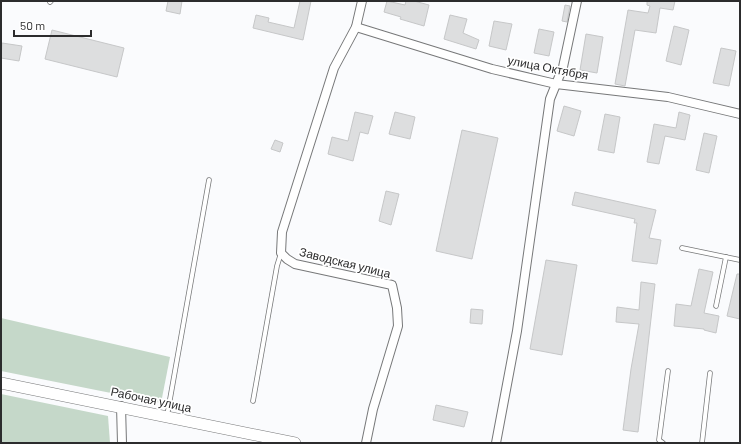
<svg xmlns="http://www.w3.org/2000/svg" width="741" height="444" font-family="Barlow,sans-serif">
<rect width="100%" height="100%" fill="#fafbfd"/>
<g fill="#c5d8c9">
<path d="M 1,318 L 170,357 L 161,403 L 1,371 Z"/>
<path d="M 1,394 L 108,416 L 110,443 L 1,443 Z"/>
</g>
<g fill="#dddedf" stroke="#c6c7c8">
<path d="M 168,1 L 182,1 L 180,14 L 166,11 Z"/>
<path d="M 300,1 L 311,1 L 303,40 L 253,28 L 256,15 L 269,18 L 268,22 L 294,28 Z"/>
<path d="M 387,1 L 405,5 L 406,1 L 414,1 L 429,5 L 424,26 L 400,19 L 401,17 L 384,12 Z"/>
<path d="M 647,1 L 675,1 L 673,10 L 660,8 L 656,33 L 635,30 L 625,86 L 615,84 L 628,10 L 648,13 L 650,6 L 647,5 Z"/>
<path d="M 565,5 L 570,6 L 567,22 L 562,21 Z"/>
<path d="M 450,15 L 467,19 L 463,33 L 479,40 L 476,49 L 444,39 Z"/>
<path d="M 494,21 L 512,24 L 506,50 L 489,46 Z"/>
<path d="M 674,26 L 689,30 L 681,65 L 666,61 Z"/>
<path d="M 539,29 L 554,32 L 549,56 L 534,53 Z"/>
<path d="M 52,30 L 124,48 L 117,77 L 45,59 Z"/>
<path d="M 586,34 L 603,37 L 597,73 L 580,70 Z"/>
<path d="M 2,43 L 22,46 L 19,61 L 1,58 Z"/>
<path d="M 721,48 L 736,51 L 729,86 L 713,83 Z"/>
<path d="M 564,106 L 581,111 L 574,136 L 557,131 Z"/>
<path d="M 355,112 L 373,116 L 368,134 L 360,132 L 353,161 L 328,154 L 332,137 L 348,141 Z"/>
<path d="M 395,112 L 415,117 L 410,139 L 389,134 Z"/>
<path d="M 679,112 L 690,115 L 685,140 L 665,136 L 659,164 L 647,162 L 654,124 L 676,128 Z"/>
<path d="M 605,114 L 620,117 L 614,153 L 598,150 Z"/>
<path d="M 462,130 L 498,138 L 472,259 L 436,251 Z"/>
<path d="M 704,133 L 717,136 L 709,173 L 696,170 Z"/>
<path d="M 275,140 L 283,143 L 280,152 L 271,149 Z"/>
<path d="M 386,191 L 399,194 L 391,225 L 379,221 Z"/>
<path d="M 575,192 L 656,210 L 649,238 L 661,240 L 657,264 L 632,261 L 637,223 L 634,223 L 635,219 L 572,205 Z"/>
<path d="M 546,260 L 577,265 L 562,355 L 530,349 Z"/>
<path d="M 699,269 L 713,272 L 704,313 L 719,316 L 716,333 L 704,330 L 704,329 L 674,326 L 676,304 L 691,306 Z"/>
<path d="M 737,274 L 740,274 L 740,319 L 727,316 Z"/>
<path d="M 641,282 L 655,284 L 638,432 L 623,430 L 631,369 L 639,324 L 616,322 L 617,307 L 639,310 Z"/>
<path d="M 471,309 L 483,310 L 482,324 L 470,323 Z"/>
<path d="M 436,405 L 468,412 L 464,427 L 433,420 Z"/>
</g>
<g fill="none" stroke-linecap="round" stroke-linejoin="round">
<g stroke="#777879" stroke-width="5.5">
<g id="lane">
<path d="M 50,2 L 51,1"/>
<path d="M 682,248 L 740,260"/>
<path d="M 716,306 L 726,257"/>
<path d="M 253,401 L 277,266 L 281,253"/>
<path d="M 167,416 L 209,180"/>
<path d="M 663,443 L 659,440 L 668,371"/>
<path d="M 702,443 L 710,373"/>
</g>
</g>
<g stroke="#777879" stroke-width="10">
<g id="street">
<path d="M 362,1 L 356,27 L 334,68 L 282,232 L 281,253 L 287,259 L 295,264 L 392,285 L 397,308 L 398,326 L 373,409 L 366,443"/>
<path d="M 356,27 L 492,69 L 556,84 L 668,97 L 740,114"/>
<path d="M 121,406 L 122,443"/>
<path d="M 496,443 L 517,331 L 550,99 L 563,67 L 577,1"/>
</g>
</g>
<g stroke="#777879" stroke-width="12">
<path id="secondary" d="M 1,383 L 295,443"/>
</g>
<use href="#lane" stroke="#fff" stroke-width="4"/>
<use href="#street" stroke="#fff" stroke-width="8"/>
<use href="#secondary" stroke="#fff" stroke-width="11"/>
</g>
<g text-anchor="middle" stroke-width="3.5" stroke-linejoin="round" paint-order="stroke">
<g font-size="12" fill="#2c2c2d" stroke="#fff">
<text transform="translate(548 68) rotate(11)" y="4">улица Октября</text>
<text transform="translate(345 263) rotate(14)" y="4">Заводская улица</text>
<text transform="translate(151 400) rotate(12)" y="4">Рабочая улица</text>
</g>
</g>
<rect width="741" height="444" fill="none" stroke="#2c2c2d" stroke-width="4"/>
<path d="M14 30v6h77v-6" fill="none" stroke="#2c2c2d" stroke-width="2"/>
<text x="20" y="30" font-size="12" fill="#2c2c2d" stroke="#ffffff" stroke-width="3" paint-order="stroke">50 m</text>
</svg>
